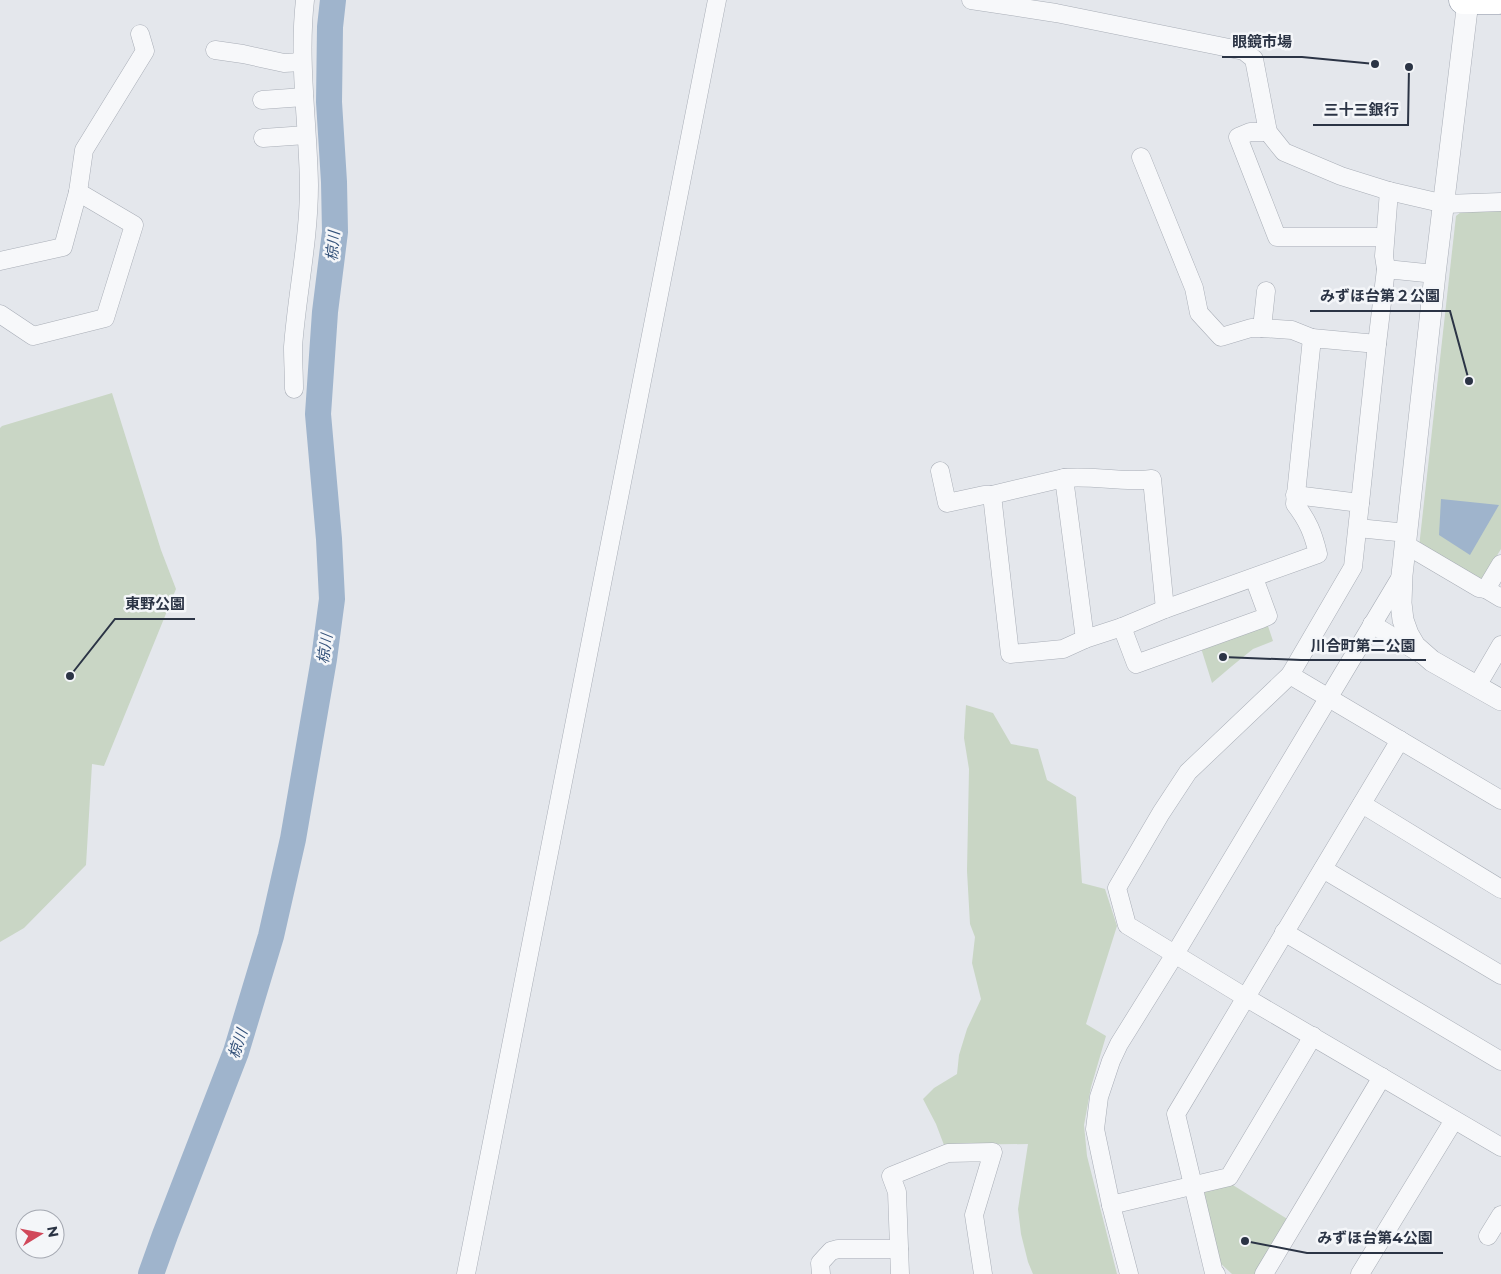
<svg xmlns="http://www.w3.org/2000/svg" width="1501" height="1274" font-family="Montserrat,'Noto Sans JP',sans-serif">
<rect width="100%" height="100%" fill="#e4e7ec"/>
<g fill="#c9d6c5">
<path d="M 1501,210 L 1501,549 L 1480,583 L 1419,547 L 1456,216 L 1461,212 Z"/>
<path d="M 112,393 L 161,550 L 176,589 L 104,766 L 92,764 L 86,865 L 24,928 L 0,942 L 0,428 L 2,426 Z"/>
<path d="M 1267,623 L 1273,641 L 1253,649 L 1232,666 L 1212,683 L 1201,648 Z"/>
<path d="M 966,705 L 993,713 L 1011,744 L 1038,749 L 1047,780 L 1076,797 L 1082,883 L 1105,889 L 1117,926 L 1086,1024 L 1106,1036 L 1091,1087 L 1084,1125 L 1087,1156 L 1117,1274 L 1033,1274 L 1028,1262 L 1021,1234 L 1018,1209 L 1028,1144 L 944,1145 L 936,1124 L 923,1099 L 934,1088 L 957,1074 L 959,1055 L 967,1029 L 981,999 L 972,963 L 975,937 L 970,924 L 967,871 L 969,769 L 964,738 Z"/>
<path d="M 1228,1182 L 1289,1220 L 1255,1274 L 1232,1274 L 1220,1263 L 1203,1196 L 1208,1187 Z"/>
</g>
<path fill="#9fb4cc" d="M 1441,499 L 1499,505 L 1470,555 L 1439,535 Z"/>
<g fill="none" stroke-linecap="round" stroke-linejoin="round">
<path stroke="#9fb4cc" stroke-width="26" d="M 151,1274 L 165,1235 L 236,1052 L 271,936 L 293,839 L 324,659 L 332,599 L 329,539 L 318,414 L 325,312 L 335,232 L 334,182 L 329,102 L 330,27 L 333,0"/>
<g stroke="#a9aeb7" stroke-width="19">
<g id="minor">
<path d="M 971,0 L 1056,13 L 1244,51 L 1254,59 L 1268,132 L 1284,152 L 1341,176 L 1389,191 L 1445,204 L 1501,202"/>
<path d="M 215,50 L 243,54 L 284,63 L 302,62"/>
<path d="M 262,100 L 304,97"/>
<path d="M 1268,132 L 1250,132 L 1238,137 L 1277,237 L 1385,237"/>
<path d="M 263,138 L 306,135"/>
<path d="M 1141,157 L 1194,288 L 1199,313 L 1221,337 L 1251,328 L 1262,328 L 1292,330 L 1312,338"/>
<path d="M 0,261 L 63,247 L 78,192 L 84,150 L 145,51 L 140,34"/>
<path d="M 1386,269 L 1384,256 L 1389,191"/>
<path d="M 0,314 L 33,336 L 105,318 L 134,225 L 78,192"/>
<path d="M 1262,328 L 1266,291"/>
<path d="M 294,389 C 294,375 293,361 293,347 C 297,293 309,240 309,185 C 308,123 298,62 305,0"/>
<path d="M 940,471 L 947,503 L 984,495 L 992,495 L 1064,478 L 1085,639 L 1122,627 L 1165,609 L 1318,554 C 1313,533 1308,521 1295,504 L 1312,338 L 1377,344 L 1386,269 L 1435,274"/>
<path d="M 1064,478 C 1094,475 1123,483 1152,479 L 1165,609"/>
<path d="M 992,495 L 1010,654 L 1063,649 L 1085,639"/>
<path d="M 1295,495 L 1360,503 L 1353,567 L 1290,675 L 1501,800"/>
<path d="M 1360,503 L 1377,344"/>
<path d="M 1358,528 L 1407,533"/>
<path d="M 1406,545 L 1479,588 L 1486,589"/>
<path d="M 1501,564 L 1486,589 L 1501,598"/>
<path d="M 1372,624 L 1421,654"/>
<path d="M 1122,627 L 1136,664 L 1261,619 L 1268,616 L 1254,578"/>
<path d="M 1290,675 L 1188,772 L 1161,813 L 1117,888 L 1127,925 L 1245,997 L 1501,1147"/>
<path d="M 1477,686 L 1501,645"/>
<path d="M 1362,804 L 1501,889"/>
<path d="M 1323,869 L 1501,975"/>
<path d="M 1284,932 L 1501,1061"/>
<path d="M 1111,1205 L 1229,1177 L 1313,1036"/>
<path d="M 1488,1236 L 1501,1215"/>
<path d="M 466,1274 L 717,0"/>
<path d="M 821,1274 L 820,1263 L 831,1251 L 838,1249 L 899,1249"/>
<path d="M 900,1274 L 897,1192 L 891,1176 L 948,1153 L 993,1152 L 974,1215 L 983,1274"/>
<path d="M 1129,1274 L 1111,1205 L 1095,1129 L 1099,1097 L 1111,1061 L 1119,1044 L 1175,954 L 1402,575"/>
<path d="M 1216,1274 L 1214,1273 L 1176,1114 L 1400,740"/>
<path d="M 1264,1274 L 1382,1077"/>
<path d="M 1360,1274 L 1454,1120"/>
</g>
</g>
<g stroke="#a9aeb7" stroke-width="22">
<path id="tertiary" d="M 1468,1 L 1435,274 L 1402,575 L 1401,603 L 1403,620 L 1408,634 L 1415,646 L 1432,661 L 1501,700"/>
</g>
<g stroke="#8b94a3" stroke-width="29">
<path id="trunk" d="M 1463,0 L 1499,0"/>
</g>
<use href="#minor" stroke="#f7f8fa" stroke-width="18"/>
<use href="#tertiary" stroke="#f7f8fa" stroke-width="21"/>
<use href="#trunk" stroke="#fff" stroke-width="28"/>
</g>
<g text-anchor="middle" stroke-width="5" stroke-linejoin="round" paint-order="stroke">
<g font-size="15" font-style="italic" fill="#34527a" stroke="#f4f6f9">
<text transform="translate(333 246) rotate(-85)" y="5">椋川</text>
<text transform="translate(325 649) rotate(-82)" y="5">椋川</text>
<text transform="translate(238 1044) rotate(-72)" y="5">椋川</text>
</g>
</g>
<path fill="none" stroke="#2b3445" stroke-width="2" d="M1375 64L1302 57H1222M1409 67L1408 125H1313M1469 381L1450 311H1310M70 676L115 619H195M1223 657L1301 660H1426M1245 1241L1307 1253H1443"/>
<g fill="#2b3445" stroke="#f4f6f9" stroke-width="2">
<circle cx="1375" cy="64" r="5"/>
<circle cx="1409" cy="67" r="5"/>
<circle cx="1469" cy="381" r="5"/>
<circle cx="70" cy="676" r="5"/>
<circle cx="1223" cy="657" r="5"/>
<circle cx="1245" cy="1241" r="5"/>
</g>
<g font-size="15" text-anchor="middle" font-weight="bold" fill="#2b3445" stroke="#f4f6f9" stroke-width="5" stroke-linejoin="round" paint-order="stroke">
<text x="1262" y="47">眼鏡市場</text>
<text x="1361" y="115">三十三銀行</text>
<text x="1380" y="301">みずほ台第２公園</text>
<text x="155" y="609">東野公園</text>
<text x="1363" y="651">川合町第二公園</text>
<text x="1375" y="1243">みずほ台第4公園</text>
</g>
<g transform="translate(40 1234) rotate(80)"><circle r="24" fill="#f4f6f9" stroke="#a4a8b1"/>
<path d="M0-4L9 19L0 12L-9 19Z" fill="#d1495b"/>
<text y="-8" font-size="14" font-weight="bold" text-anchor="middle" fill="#2b3445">N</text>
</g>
</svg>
